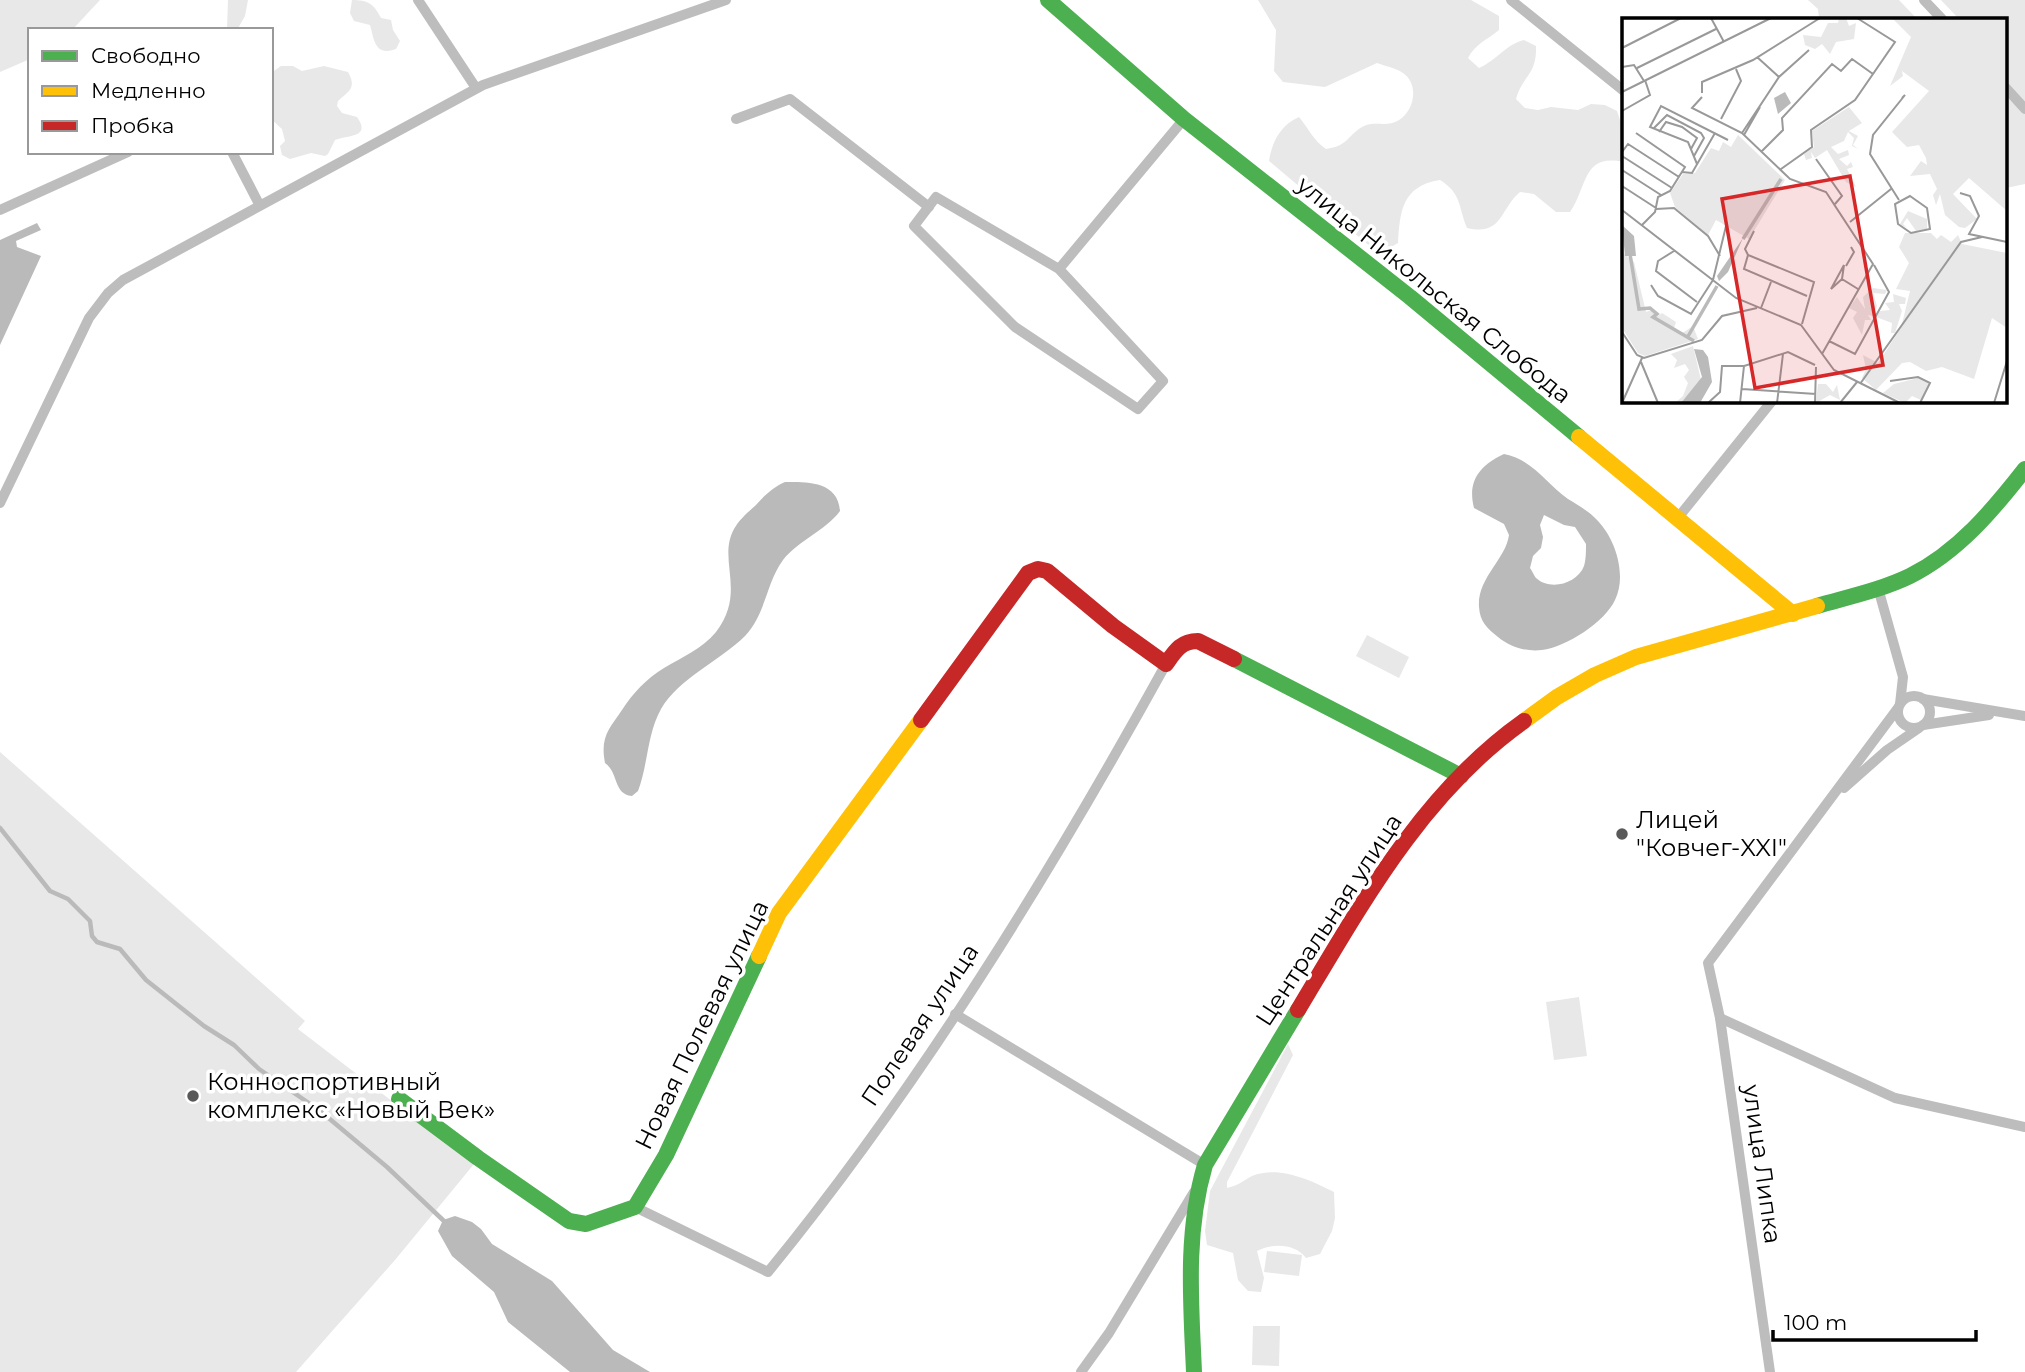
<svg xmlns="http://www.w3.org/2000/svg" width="2025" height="1372" font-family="Montserrat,sans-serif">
<rect width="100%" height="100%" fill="#fff"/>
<g fill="#e8e8e8">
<path d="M 0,0 L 100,0 L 72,30 L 30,30 L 30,59 L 0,72 Z"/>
<path d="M 228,0 L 248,0 L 245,16 L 237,30 L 227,30 Z"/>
<path d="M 352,0 C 368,0 374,4 381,18 L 391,20 L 393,30 L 400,41 L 396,49 C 374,57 374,38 370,25 L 354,21 L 350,13 Z"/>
<path d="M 1258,0 L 1471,0 L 1499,16 L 1499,30 C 1487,40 1475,44 1468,58 L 1479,68 C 1497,60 1505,45 1524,40 L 1536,46 C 1537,75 1523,75 1516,99 L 1525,108 L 1538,110 L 1551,107 L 1578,110 L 1591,104 L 1605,105 L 1617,111 L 1624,132 L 1624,162 C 1582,153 1588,186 1570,212 L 1556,212 L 1534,194 L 1520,192 C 1499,210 1503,236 1467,228 C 1458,206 1462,194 1440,180 C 1402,186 1400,211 1398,243 L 1386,250 L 1372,248 L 1269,161 C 1272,141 1281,125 1299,117 C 1309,129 1313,140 1326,149 C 1348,146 1346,137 1362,127 C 1375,120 1387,128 1399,120 C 1415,110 1419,84 1403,73 C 1396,68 1385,66 1377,63 L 1325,87 L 1283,82 L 1274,71 L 1276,30 Z"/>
<path d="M 1808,0 L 1899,0 L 1917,19 L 1819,19 L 1818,9 Z"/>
<path d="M 1941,0 L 2025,0 L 2025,184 L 2006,188 L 2006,19 L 1959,19 Z"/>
<path d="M 281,66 L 293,66 L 302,71 L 324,66 L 348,72 C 357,88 349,91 338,101 L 337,106 L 342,113 L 357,117 C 372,138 347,135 335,140 L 328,154 L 325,156 L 311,153 L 290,159 L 282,155 L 280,146 L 285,141 L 282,129 L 271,119 L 271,73 Z"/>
<path d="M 1367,635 L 1409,657 L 1399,678 L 1356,656 Z"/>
<path d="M 0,752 L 305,1021 L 298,1029 L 474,1164 L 395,1260 L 296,1372 L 0,1372 Z"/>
<path d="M 1579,997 L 1587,1056 L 1554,1060 L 1546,1002 Z"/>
<path d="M 1288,1044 L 1293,1055 L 1227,1182 L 1227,1188 C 1237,1186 1243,1181 1252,1176 C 1278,1165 1311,1180 1334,1192 L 1335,1218 L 1332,1231 L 1320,1254 L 1306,1258 C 1295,1243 1272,1243 1257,1251 L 1264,1278 L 1261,1292 L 1248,1291 L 1238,1280 L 1233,1253 L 1207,1245 L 1205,1231 L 1210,1191 Z"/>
<path d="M 1267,1251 L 1302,1255 L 1299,1276 L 1264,1272 Z"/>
<path d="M 1253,1326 L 1280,1326 L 1279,1366 L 1252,1365 Z"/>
</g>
<g fill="#bababa" fill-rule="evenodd">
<path d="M 37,223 L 41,230 L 16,241 L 17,247 L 41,256 L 0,345 L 0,240 Z"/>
<path d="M 1504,454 C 1532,459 1546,483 1568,499 C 1578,505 1590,512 1598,521 C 1616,540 1627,576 1615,600 C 1605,622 1566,647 1542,650 C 1526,652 1510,647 1498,637 C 1487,628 1480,622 1479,607 C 1477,578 1506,559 1509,535 L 1504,524 L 1474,508 C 1467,481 1480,465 1504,454 ZM 1544,515 L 1564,525 L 1575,527 L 1586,544 C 1586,551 1586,560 1584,566 C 1577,584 1550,591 1536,578 C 1535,577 1531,569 1530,568 L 1533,556 L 1541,548 L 1543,537 L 1540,525 Z"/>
<path d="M 785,482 C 807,482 838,481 840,511 C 825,531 799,540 783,560 C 766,583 766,614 745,636 C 721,660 678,679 661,709 C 647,734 648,765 638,791 L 632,796 C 613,794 619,773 605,763 C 600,737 609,729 622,710 C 633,693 646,679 664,668 C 682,657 702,649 716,632 C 747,592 717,560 734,529 C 739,520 748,512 756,505 C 764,496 773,487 785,482 Z"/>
<path d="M 455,1216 L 472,1222 L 481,1229 L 492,1244 L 552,1281 L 613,1350 L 650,1372 L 570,1372 L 508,1322 L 494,1292 L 452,1256 L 438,1231 L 443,1220 Z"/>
</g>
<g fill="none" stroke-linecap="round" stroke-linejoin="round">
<path stroke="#bababa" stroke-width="4.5" d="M 0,828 L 50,891 L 68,899 L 90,921 L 92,936 L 97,942 L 120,949 L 146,980 L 204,1026 L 234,1045 L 259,1069 L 319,1110 L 387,1167 L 445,1222"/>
<g stroke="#bdbdbd" stroke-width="10">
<path d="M 418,0 L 476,88"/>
<path d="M 1511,0 L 1624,91"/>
<path d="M 1924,0 L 1942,19"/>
<path d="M 2006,88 L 2025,109"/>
<path d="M 736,119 L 790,99 L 929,207"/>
<path d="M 232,152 L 259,204"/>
<path d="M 0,210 L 128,152"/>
<path d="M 1059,269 L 1163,381 L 1138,409 L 1015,327 L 914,226 L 936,197 L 1059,269 L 1184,119"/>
<path d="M 0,503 L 89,318 L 108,293 L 123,280 L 483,85 L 726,0"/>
<path d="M 1677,519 L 1772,401"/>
<path d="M 1878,588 L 1903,677 L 1900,704"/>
<circle cx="1914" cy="712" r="16"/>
<path d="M 1923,699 L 2025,716"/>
<path d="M 1923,725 L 1989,715"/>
<path d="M 1844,788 L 1887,750 L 1919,728"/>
<path d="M 955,1014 L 1205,1165"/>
<path d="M 1720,1018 L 1895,1098 L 2025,1127"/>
<path d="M 635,1207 L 768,1272 C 920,1086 1050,874 1166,664"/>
<path d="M 1081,1372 L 1109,1333 L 1194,1192"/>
<path d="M 1770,1372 L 1720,1018 L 1708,963 L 1898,708"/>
</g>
<g stroke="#4caf50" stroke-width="16">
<path d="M 1048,0 L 1184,119 L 1410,297 L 1579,437"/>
<path d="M 1817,606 C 1848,597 1881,590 1910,576 C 1958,552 1993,510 2025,469"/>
<path d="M 1234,659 L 1461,776"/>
<path d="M 399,1099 L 478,1158 L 569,1221 L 586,1224 L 635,1207 L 666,1155 L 759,956"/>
<path d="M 1194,1372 C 1191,1302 1185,1233 1205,1165 L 1298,1010"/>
</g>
<g stroke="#ffc107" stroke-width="16">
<path d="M 1579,437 L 1793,614"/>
<path d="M 1524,721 L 1557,697 L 1595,675 L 1636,657 L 1817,606"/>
<path d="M 759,956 L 779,913 L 921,720"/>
</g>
<g stroke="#c62828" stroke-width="16">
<path d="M 921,720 L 1028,573 L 1038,569 L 1047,571 L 1113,626 L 1166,664 C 1175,651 1181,641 1198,641 L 1234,659"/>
<path d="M 1298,1010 C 1361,905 1422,793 1524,721"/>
</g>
</g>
<g fill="#595959" stroke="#fff" stroke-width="2.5">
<circle cx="1622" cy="834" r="7"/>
<circle cx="193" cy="1096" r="7"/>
</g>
<g text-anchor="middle" stroke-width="7" stroke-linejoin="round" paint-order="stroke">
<g font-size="24" fill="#000" stroke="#fff">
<text transform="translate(1434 290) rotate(39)" y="8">улица Никольская Слобода</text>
<text transform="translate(1329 920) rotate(-57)" y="8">Центральная улица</text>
<text transform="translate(702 1025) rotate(-64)" y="8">Новая Полевая улица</text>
<text transform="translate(920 1025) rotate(-56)" y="8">Полевая улица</text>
<text transform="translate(1762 1164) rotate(82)" y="8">улица Липка</text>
</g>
<g font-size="24" fill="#000" stroke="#fff" text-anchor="start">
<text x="1636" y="828">Лицей<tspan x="1636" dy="28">"Ковчег-XXI"</tspan></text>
<text x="207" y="1090">Конноспортивный<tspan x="207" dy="28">комплекс «Новый Век»</tspan></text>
</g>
</g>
<g transform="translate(1622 18)">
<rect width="385" height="385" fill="#fff"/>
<path d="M 217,0 L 224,0 L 227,8 L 234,5 L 232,21 L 214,24 L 208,36 L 200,26 L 193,31 L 183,27 L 181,17 L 199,19 L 206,5 L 216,5 ZM 270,0 L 385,0 L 385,193 L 347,160 L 331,176 L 355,201 L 343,210 L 337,209 L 323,197 L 318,176 L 314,187 L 311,177 L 315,171 L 308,156 L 288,158 L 299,143 L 305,147 L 304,140 L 297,127 L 285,129 L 270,114 L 307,73 L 280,53 L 281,58 L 268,68 L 289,19 ZM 227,89 L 240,105 L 227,113 L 236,118 L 231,127 L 236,131 L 230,128 L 232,120 L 226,114 L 222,123 L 209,129 L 216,136 L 226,132 L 227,137 L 217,141 L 225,148 L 229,144 L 231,149 L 225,151 L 234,169 L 224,164 L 205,132 L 193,140 L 189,134 L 190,140 L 184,142 L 182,136 L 192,129 L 190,113 ZM 116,117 L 163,162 L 127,221 L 94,202 L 86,217 L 53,189 L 48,175 L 61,156 L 73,155 L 89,130 L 97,133 L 101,124 L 109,129 ZM 286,193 L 305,201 L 305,211 L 294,213 L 285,200 L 281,206 L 285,210 L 278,206 ZM 283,215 L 309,215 L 315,221 L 319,217 L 329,224 L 336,217 L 340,226 L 385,235 L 385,310 L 370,300 L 352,361 L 320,349 L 304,353 L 288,344 L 280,345 L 254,372 L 240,360 L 244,351 L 241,337 L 256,345 L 279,310 L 288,273 L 274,271 L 287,245 L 277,229 ZM 0,227 L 0,234 L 12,244 L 24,294 L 32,291 L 36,298 L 40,295 L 54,304 L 52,310 L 59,316 L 71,308 L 76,321 L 23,338 L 16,335 L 0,310 ZM 251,270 L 265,272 L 263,276 L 251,275 L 255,288 L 251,298 L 246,297 L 249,302 L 243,302 L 240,317 L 231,300 L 235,294 L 227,290 L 235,279 L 243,291 L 241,279 ZM 271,276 L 284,280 L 283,286 L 277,286 L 280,293 L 273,315 L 269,315 L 270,305 L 254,299 L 258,293 L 268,292 L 263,285 L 272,284 ZM 71,328 L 79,362 L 59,385 L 53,385 L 61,378 L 66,365 L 62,359 L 67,352 L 63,346 L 52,350 L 55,342 L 49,336 ZM 296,360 L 307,366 L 299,382 L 290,378 L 283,385 L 261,375 L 272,366 ZM 196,366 L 204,366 L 211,374 L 215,367 L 218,382 L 208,377 L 194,385 Z" fill="#e8e8e8"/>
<path d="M 163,74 L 169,85 L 156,96 L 152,80 ZM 0,207 L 12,218 L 14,238 L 3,238 ZM 121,220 L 106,254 L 97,263 L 95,258 ZM 72,331 L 81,332 L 86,339 L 90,364 L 78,385 L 59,385 L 80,359 Z" fill="#bababa"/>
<path fill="none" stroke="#bababa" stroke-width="3.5" d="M 121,221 L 159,161M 8,236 L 17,291 L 28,290 L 35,296 L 31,299 L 72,323M 65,320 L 95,268"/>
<path fill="none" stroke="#999" stroke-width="2" d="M 89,0 L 102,24M 0,30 L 59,0M 135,39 L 157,59M 0,49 L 12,47 L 22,63M 15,50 L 94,11M 0,74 L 149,0M 80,75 L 80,64 L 131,42 L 198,0M 80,79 L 70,90 L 120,115 L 168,161 L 204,174 L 251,246 L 200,336M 0,93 L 28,77 L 23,62M 99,101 L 119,63 L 114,51M 31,111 L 45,97 L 79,115 L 82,120 L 72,138M 37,114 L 44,104 L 60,109 L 75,120 L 69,131M 14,115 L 63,149 L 48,173 L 36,179 L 33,194 L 20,207M 120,115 L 157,59 L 187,32M 122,117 L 138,89M 0,134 L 6,126 L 57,159M 139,134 L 161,112 L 160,100 L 210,46 L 219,53 L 230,41 L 251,56M 0,138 L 50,170M 194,141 L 220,178 L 213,186M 75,146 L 66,124 L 28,109 L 39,88 L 106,122M 159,151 L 190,129 L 189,112 L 233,82 L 273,24 L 235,0M 0,152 L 39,177M 60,154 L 70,155 L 93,115M 0,168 L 34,190M 338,175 L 348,178 L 357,198 L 347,216 L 385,224M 288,178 L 305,190 L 308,211 L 289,215 L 276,206 L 273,186 ZM 277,182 L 248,136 L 251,117 L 283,77 L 280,80M 34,191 L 52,190 L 86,218 L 98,238M 0,192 L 114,280 L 179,307 L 212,352 L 278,385M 228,204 L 269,171M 132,213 L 123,231 L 126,237 L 192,264 L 180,306M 52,233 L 36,243 L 34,253 L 75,284M 126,237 L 122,251 L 185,278M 224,248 L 232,234 L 229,229M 220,261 L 209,271 L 222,247 L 220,261 L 236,271M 91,262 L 104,208M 29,267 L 36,278 L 69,296 L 91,262M 139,290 L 149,264M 0,314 L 15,337 L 22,340 L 80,322 L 100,298 L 135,290M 207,323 L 233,336 L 267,274 L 252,247M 19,344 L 36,385M 268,363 L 296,359 L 308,365 L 298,385M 238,366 L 339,224 L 360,219M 120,371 L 194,376M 0,385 L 20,340M 86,385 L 98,374 L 100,348 L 122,348M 118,385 L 122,348 L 166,334 L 193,347M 155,385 L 161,336M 193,385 L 194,349M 218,385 L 235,364M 372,385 L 385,343"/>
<path fill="#d62828" fill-opacity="0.15" stroke="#d62828" stroke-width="3.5" d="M 228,158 L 261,347 L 133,370 L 100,181 Z"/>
<rect width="385" height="385" fill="none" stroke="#000" stroke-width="3.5"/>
</g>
<rect x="28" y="28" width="245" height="126" fill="#ffffff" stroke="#999999" stroke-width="2"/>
<rect x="42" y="51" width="35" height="10" fill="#4caf50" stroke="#999999" stroke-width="2"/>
<text x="91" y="63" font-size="21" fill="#000000">Свободно</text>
<rect x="42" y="86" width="35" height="10" fill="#ffc107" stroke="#999999" stroke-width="2"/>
<text x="91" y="98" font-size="21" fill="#000000">Медленно</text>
<rect x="42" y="121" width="35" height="10" fill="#c62828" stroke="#999999" stroke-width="2"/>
<text x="91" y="133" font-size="21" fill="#000000">Пробка</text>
<path d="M1773 1330v10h203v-10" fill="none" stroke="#000000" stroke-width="3.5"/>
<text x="1784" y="1330" font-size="21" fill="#000000" stroke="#ffffff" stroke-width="5" paint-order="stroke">100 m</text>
</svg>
